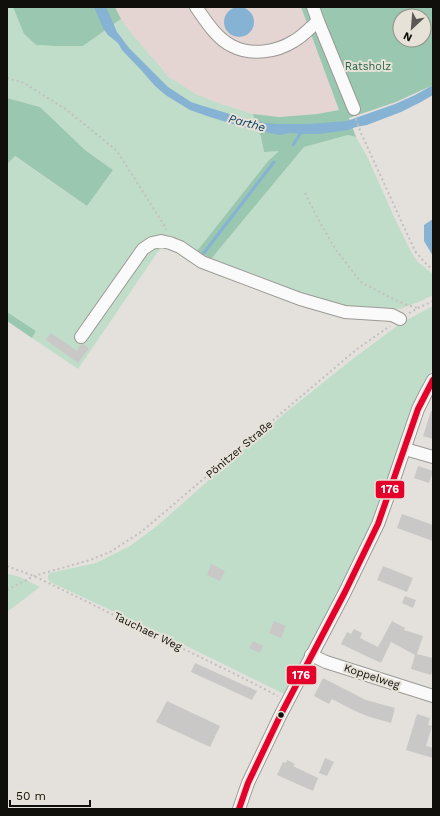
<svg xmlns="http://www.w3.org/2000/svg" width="440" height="816" font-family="'Work Sans',sans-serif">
<rect width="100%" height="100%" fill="#e4e1dc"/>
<path fill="#e4d5d2" d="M 115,7 L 301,7 L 339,110 L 317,114 L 279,117 L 253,114 L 218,103 L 196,94 L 169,77 L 132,34 L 121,19 Z"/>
<g fill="#c0ddca">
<path d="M 7,7 L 13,7 L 24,34 L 36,45 L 56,46 L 83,46 L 121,19 L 132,34 L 169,77 L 196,94 L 218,103 L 253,114 L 261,137 L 264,152 L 280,150 L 268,161 L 197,251 L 182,243 L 178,252 L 163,247 L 157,253 L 78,369 L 32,338 L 36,331 L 7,312 L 7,164 L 14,156 L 87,206 L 113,170 L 85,150 L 40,107 L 7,98 Z"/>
<path d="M 348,135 L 356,137 L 368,158 L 395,219 L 411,252 L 418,262 L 433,274 L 433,295 L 421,301 L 400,309 L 337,305 L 300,295 L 258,276 L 227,266 L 211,259 L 304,147 Z"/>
<path d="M 433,306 L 433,368 L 418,394 L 411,412 L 376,514 L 349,572 L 284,694 L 162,634 L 50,582 L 48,579 L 48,575 L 50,573 L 96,563 L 130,546 L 157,526 L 285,413 L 350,361 L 401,323 Z"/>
<path d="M 8,574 L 20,577 L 40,587 L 7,612 L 7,575 Z"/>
</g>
<g fill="#9ac7af" fill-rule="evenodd">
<path d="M 13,7 L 115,7 L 121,19 L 83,46 L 56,46 L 36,45 L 24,34 Z"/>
<path d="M 301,7 L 433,7 L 433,85 L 396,102 L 349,118 L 356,137 L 348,135 L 304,147 L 211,259 L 197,251 L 268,161 L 279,151 L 264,152 L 261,137 L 253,114 L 279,117 L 317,114 L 339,110 ZM 400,16 L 424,16 L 424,40 L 400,40 Z"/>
<path d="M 7,98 L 40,107 L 85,150 L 113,170 L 87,206 L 15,156 L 7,164 Z"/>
<path d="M 7,312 L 36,331 L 32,338 L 7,321 Z"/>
</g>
<g fill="#86b2d4">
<path d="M 94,7 L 106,7 L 117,32 L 129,48 L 168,87 L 191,102 L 200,105 L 253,121 L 266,123 L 277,124 L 309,124 L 347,121 L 395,104 L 415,95 L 433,85 L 433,95 L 421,102 L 401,112 L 367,125 L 356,127 L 348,130 L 319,134 L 305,134 L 289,133 L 280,135 L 246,128 L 210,117 L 190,110 L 167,96 L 155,86 L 142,71 L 122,50 L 118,43 L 108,35 L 103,28 Z"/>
<circle cx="239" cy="22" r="15"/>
<path d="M 433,219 L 433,256 L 424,241 L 424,225 Z"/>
</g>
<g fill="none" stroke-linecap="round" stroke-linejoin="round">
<g stroke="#86b2d4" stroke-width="3">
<path d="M 293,145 L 302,131"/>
<path d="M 203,254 L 274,162"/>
</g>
</g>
<g fill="#c9c8c7">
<path d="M 51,333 L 77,351 L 81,344 L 83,344 L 89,348 L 78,363 L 46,340 Z"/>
<path d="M 431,411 L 433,411 L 433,439 L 423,436 Z"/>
<path d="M 418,466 L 433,471 L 429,483 L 414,478 Z"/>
<path d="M 402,514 L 433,525 L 433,541 L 397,528 Z"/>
<path d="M 211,564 L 225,571 L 220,581 L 207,575 Z"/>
<path d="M 383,566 L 413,578 L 407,592 L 377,580 Z"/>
<path d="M 405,596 L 416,600 L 413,608 L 402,603 Z"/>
<path d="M 274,621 L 286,626 L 281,638 L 269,633 Z"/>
<path d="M 392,621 L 405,628 L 404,630 L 423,636 L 417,654 L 433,658 L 433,669 L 431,675 L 411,669 L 415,655 L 391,642 L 381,663 L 341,644 L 347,632 L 351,634 L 354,629 L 362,633 L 360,638 L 378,647 Z"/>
<path d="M 253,641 L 263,646 L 260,653 L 249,648 Z"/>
<path d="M 195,663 L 257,691 L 252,700 L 191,672 Z"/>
<path d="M 323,678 L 366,700 L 395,708 L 391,723 L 367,716 L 353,710 L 332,699 L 329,704 L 314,696 Z"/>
<path d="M 167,701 L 220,726 L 210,747 L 156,722 Z"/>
<path d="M 417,714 L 430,718 L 428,725 L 432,726 L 426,746 L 433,748 L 433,758 L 406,750 Z"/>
<path d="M 325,758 L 334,762 L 327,776 L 319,773 Z"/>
<path d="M 287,760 L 295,764 L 293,766 L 318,778 L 313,791 L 277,775 L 283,762 L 286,763 Z"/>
</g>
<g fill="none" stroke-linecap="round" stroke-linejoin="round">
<g stroke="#9b9a96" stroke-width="14">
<g id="minor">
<path d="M 196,7 C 206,21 216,38 232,46 C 251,56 277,52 294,41 C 303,36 310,28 318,21"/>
<path d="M 313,7 L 318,21 L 354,109"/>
<path d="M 81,337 L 143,249 L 152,243 L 161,241 L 170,243 L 180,247 L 202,262 L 300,299 L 345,312 L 392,315 L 400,319"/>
<path d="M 405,449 L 433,457"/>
<path d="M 311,655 L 326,662 L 433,696"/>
<path d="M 239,809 L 248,783 L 281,714 L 345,592 L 378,524 L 391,488 L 418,409 L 427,391 L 433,380"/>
</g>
</g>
<g stroke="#c2c0bf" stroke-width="2" stroke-dasharray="2 3" stroke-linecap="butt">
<path d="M 7,78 L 24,83 L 67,110 L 117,151 L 164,225 L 166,230"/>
<path d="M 356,119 L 361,133 L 415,251 L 428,266 L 433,269"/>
<path d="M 305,193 L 318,219 L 336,250 L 361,282 L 393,299 L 407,305 L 418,308"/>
<path d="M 409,313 L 418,308 L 433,301"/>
<path d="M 7,566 L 34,576 L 239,676 L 278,696"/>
<path d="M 7,590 L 34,576 L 90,560 L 110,552 L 141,532 L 357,349 L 390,326"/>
</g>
<use href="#minor" stroke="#fbfafa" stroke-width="12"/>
<g stroke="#e7e2d8" stroke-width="9">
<path id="bus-1" d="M 239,809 L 248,783 L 281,714 L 345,592 L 378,524 L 418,409 L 433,380"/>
</g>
<use href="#bus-1" stroke="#e4002b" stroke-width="6"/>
</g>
<circle fill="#100f0b" stroke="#e7e2d8" stroke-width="1.5" cx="281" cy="715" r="3.5"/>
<g text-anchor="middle" stroke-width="4" stroke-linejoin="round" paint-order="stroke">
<g font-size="11" fill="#256348" stroke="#e7e2d8">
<text x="368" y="70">Ratsholz</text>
</g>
<g font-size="11" fill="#100f0b" stroke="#e7e2d8">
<text transform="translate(239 449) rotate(-40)" y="4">Pönitzer Straße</text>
<text transform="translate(148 631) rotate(26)" y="4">Tauchaer Weg</text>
<text transform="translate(372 676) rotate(18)" y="4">Koppelweg</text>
</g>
<g font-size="12" font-style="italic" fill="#0d4062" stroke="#e7e2d8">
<text transform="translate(247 123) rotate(15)" y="4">Parthe</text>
</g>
</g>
<g stroke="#e7e2d8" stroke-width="1.5">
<rect x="375" y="480" width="30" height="19" rx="4" fill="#e4002b"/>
<rect x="286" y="665" width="31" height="20" rx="4" fill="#e4002b"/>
</g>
<g font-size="11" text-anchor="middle" font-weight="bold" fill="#fff">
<text x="390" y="493">176</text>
<text x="301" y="679">176</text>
</g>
<rect width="440" height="816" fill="none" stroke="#100f0b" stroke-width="16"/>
<g transform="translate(412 28) rotate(206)"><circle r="19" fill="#e7e2d8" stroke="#918e86"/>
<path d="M0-3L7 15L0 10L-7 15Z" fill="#5a5854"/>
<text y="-6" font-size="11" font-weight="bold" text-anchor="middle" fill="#100f0b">N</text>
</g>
<path d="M10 800v6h80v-6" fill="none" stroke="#100f0b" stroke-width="2"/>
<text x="16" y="800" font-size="12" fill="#100f0b" stroke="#e7e2d8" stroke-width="3" paint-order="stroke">50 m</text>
</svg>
